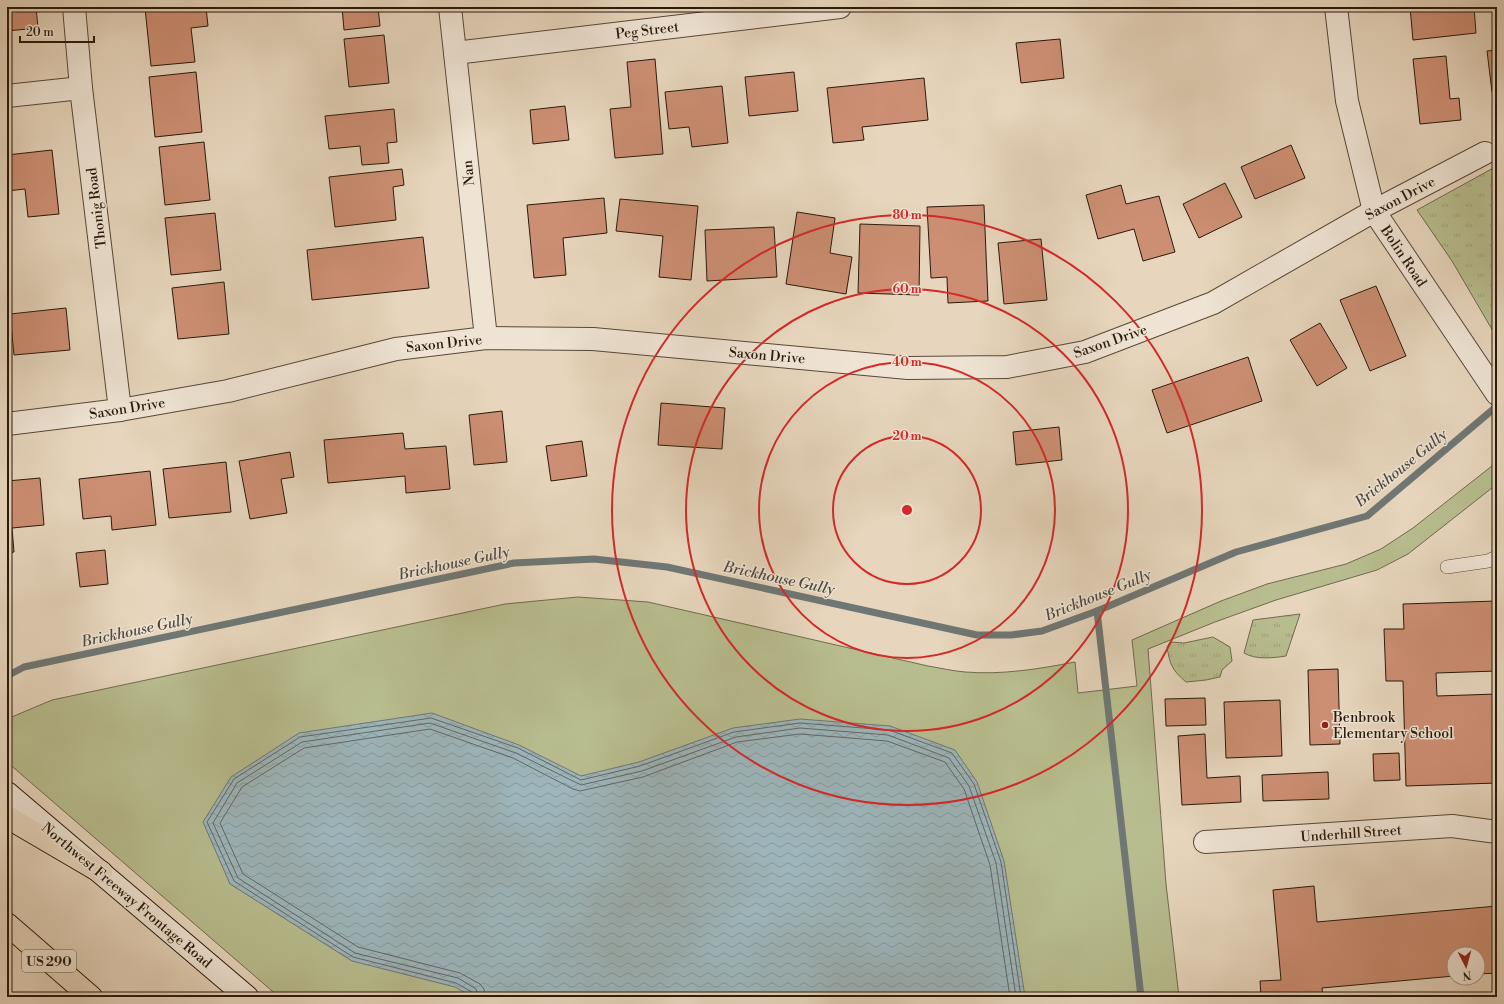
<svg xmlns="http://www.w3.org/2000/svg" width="1504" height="1004" font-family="'Libre Bodoni',serif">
<defs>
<pattern id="park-tufts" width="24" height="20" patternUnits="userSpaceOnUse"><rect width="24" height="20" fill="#b8bd8f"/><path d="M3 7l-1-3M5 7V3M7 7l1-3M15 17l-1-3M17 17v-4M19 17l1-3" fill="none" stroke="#9ea27a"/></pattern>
<pattern id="water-waves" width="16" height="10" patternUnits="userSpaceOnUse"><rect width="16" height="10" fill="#9db6bc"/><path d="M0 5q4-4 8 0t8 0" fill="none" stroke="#879ca0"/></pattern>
</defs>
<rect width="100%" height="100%" fill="#e7d6bd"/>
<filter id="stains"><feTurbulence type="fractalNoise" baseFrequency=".005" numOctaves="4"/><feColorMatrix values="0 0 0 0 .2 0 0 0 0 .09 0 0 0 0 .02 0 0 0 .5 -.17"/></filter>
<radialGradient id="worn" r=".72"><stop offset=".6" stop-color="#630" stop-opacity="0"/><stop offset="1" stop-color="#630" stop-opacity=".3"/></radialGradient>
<path fill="#b8bd8f" stroke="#706b4d" d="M 1497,462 L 1497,484 L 1408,554 L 1377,570 L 1276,600 L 1215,622 L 1148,649 L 1166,884 L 1179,997 L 279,997 L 7,762 L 7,719 L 52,700 L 505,604 L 578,597 L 648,602 L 928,666 C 940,668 953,671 965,672 C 1002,675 1039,669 1075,662 L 1078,693 L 1137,686 L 1132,640 L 1221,601 L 1267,584 L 1346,564 L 1381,549 L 1413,528 Z"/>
<g fill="url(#park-tufts)" stroke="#706b4d">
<path d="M 1497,166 L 1497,338 L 1452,261 L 1417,210 Z"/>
<path d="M 1300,614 L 1286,656 C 1273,658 1256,660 1244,653 L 1253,620 Z"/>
<path d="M 1213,637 L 1230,647 L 1232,661 L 1222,670 L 1220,677 L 1206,680 L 1186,682 C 1172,670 1170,665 1167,647 L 1170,642 L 1184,643 Z"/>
</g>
<path fill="url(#water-waves)" stroke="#6f7775" d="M 432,713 L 519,745 L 581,776 L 639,762 L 733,728 L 800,719 L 890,726 L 955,750 L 977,782 L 1004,861 L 1025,997 L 473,997 L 455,987 L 352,961 L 230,884 L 203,822 L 231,777 L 299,733 Z"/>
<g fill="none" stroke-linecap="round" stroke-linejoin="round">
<g stroke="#636864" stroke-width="1">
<path d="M 474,997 L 472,992 L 456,983 L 353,957 L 234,881 L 207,822 L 234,779 L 300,737 L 431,718 L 518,748 L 581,780 L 640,766 L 734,732 L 800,723 L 889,730 L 952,753 L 974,784 L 1001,862 L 1021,997"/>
<path d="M 479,997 L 476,989 L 458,978 L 355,953 L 238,878 L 213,823 L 237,783 L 302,742 L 430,723 L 516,753 L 581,785 L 642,771 L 736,737 L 800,728 L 888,735 L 949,758 L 969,786 L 996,863 L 1016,997"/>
<path d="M 485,997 L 484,989 L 480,984 L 460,973 L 358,947 L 243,874 L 220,823 L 242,787 L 304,748 L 430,729 L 513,758 L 573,789 L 580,791 L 643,777 L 737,742 L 800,734 L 887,741 L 945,762 L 964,789 L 990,865 L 1010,997"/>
</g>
<g stroke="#6f7775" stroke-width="7">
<path d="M 1097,611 L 1141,997"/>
<path d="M 7,676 L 24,667 L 514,563 L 594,559 L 667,567 L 977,635 L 1011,635 L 1042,631 L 1097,611 L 1236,552 L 1367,516 L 1497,406"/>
</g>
</g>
<g fill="#cd8f74" stroke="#29190b">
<path d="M 7,7 L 36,7 L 38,28 L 7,31 Z"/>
<path d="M 152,7 L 206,7 L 208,26 L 191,28 L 195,62 L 151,66 L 145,8 Z"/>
<path d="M 342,7 L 378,7 L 380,26 L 344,30 Z"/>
<path d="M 1410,7 L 1474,7 L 1476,33 L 1413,40 Z"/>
<path d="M 384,35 L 389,83 L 349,87 L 344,39 Z"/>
<path d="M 1060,39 L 1064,78 L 1021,83 L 1016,43 Z"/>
<path d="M 1497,50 L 1497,91 L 1492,92 L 1487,51 Z"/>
<path d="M 1446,56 L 1450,99 L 1459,98 L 1461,120 L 1420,124 L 1413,59 Z"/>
<path d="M 655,59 L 663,154 L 615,158 L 610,109 L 631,107 L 627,62 Z"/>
<path d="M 196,72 L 202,132 L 155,137 L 149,77 Z"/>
<path d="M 794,72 L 798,111 L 749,116 L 745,77 Z"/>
<path d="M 924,78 L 928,120 L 862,127 L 864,140 L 833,143 L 827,88 Z"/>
<path d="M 722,86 L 728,143 L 692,147 L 689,127 L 669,129 L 665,92 Z"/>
<path d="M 565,106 L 569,140 L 533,144 L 530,110 Z"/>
<path d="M 394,109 L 397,142 L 387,143 L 389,163 L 362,165 L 360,146 L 329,149 L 325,116 Z"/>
<path d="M 204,142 L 210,200 L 165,205 L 159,147 Z"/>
<path d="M 1291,145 L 1305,178 L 1255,199 L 1241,167 Z"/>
<path d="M 52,150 L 59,214 L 28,217 L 25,189 L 7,191 L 7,155 Z"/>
<path d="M 402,169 L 404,185 L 393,187 L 396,220 L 335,227 L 329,177 Z"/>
<path d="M 1225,183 L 1242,217 L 1199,238 L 1183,204 Z"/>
<path d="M 1121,185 L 1126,204 L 1159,196 L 1175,252 L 1143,261 L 1134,229 L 1098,239 L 1086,195 Z"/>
<path d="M 604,198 L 607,233 L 563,238 L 566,275 L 534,278 L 527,205 Z"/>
<path d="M 620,199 L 698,206 L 691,280 L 659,277 L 663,236 L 616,231 Z"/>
<path d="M 984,205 L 988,301 L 948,303 L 947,277 L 931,278 L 927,207 Z"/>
<path d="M 797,212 L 835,218 L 830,253 L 852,257 L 846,294 L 786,284 Z"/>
<path d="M 215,213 L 221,270 L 171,275 L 165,218 Z"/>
<path d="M 860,224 L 920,226 L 919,295 L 858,293 Z"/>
<path d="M 774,227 L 777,277 L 707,281 L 705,230 Z"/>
<path d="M 423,237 L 429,288 L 312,300 L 307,250 Z"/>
<path d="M 1041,239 L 1047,300 L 1004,304 L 998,243 Z"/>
<path d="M 224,282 L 229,334 L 178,339 L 172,288 Z"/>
<path d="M 1376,286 L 1406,356 L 1370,371 L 1340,300 Z"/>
<path d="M 66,308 L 70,350 L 14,355 L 10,314 Z"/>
<path d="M 1320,323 L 1347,368 L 1317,386 L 1290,340 Z"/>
<path d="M 1248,357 L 1262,401 L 1167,433 L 1152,390 Z"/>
<path d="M 661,403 L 725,408 L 722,449 L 658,445 Z"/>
<path d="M 502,411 L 507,462 L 474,465 L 469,415 Z"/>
<path d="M 1059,427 L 1062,460 L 1016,465 L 1013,432 Z"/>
<path d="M 403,433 L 405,449 L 446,446 L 450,489 L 406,493 L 405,476 L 328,483 L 324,440 Z"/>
<path d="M 582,441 L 587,476 L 551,481 L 546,446 Z"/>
<path d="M 290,452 L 294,477 L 281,479 L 287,513 L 250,519 L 239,461 Z"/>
<path d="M 226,462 L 231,512 L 169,518 L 163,469 Z"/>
<path d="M 150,471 L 156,525 L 112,530 L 111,516 L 83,519 L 79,479 Z"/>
<path d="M 40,478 L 44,525 L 12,528 L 14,552 L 7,553 L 7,481 Z"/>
<path d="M 105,550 L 108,584 L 80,587 L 76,553 Z"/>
<path d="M 1497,601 L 1497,671 L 1436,673 L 1437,696 L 1497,694 L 1497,783 L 1406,786 L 1403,681 L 1386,681 L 1384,629 L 1404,629 L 1403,604 Z"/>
<path d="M 1338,669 L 1340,744 L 1310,745 L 1308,670 Z"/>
<path d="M 1205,698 L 1206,725 L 1166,726 L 1165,699 Z"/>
<path d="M 1280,700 L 1282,756 L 1226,758 L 1224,702 Z"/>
<path d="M 1205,734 L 1207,778 L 1240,776 L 1241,802 L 1182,805 L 1178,736 Z"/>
<path d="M 1399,753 L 1400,780 L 1374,781 L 1373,754 Z"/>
<path d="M 1328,772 L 1329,799 L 1263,801 L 1262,775 Z"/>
<path d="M 1314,886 L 1317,922 L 1497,906 L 1497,973 L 1478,974 L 1478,954 L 1454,954 L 1454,976 L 1322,988 L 1323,997 L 1261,997 L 1260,981 L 1281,980 L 1273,890 Z"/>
</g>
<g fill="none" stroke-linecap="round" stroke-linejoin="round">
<g stroke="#584838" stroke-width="14">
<path id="lane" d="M 1447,567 L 1488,561 L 1497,557"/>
</g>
<g stroke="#584838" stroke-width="24">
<g id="street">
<path d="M 74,7 L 81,88 L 120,410"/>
<path d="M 450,7 L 486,338"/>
<path d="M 1336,7 L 1347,101 L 1374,211 L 1497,394"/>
<path d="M 455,53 L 840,7"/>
<path d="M 7,96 L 81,88"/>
<path d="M 7,424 L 120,410 L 228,391 L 396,349 L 486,338 L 593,339 L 908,368 L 1007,367 L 1085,352 L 1213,303 L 1374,211 L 1485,153"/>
<path d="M 1205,842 L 1452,826 L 1497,832"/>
</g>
</g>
<g stroke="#29190b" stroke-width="24">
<path id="secondary" d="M 7,793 L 247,997"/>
</g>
<g stroke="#29190b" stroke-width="24">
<g id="highway">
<path d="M 7,817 L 101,872"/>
<path d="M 7,924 L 91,997"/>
</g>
</g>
<use href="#lane" stroke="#efe4d4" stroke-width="13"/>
<use href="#street" stroke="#efe4d4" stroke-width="22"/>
<use href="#secondary" stroke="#efe4d4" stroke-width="22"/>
<use href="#highway" stroke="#e7d6bd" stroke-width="22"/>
</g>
<g fill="none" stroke="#d62828" stroke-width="2">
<circle cx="907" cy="510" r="74"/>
<circle cx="907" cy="510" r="148"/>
<circle cx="907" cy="510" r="221"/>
<circle cx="907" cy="510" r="295"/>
</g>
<circle fill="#8f2418" stroke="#efe4d4" stroke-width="1.5" cx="1325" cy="725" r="4"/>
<g text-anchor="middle" stroke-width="3" stroke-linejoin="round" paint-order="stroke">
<rect fill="#efe4d4" stroke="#645647" stroke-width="1" x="22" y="950" width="54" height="22" rx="3"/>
<g font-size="13" font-weight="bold" fill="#29190b">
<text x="49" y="966">US 290</text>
</g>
<g font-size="14" fill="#29190b" stroke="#efe4d4">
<text transform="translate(647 30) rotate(-7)" y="5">Peg Street</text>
<text transform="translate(468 173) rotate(-96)" y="5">Nan</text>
<text transform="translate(1400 198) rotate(-28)" y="5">Saxon Drive</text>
<text transform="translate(96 208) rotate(-97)" y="5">Thonig Road</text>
<text transform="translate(1404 256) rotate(56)" y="5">Bolin Road</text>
<text transform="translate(1110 341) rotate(-19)" y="5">Saxon Drive</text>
<text transform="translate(444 343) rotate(-6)" y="5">Saxon Drive</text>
<text transform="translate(767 355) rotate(5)" y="5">Saxon Drive</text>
<text transform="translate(127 408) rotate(-9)" y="5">Saxon Drive</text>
<text transform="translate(1351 833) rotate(-4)" y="5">Underhill Street</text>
<text transform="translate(127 895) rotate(40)" y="5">Northwest Freeway Frontage Road</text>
</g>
<g font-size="14" fill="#29190b" stroke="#efe4d4" text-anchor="start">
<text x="1333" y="722">Benbrook<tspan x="1333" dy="16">Elementary School</tspan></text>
</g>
<g font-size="15" font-style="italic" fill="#4c4840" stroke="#efe4d4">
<text transform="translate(1401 468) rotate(-39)" y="5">Brickhouse Gully</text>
<text transform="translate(454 563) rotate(-12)" y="5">Brickhouse Gully</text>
<text transform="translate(779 578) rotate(12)" y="5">Brickhouse Gully</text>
<text transform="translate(1098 595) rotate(-22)" y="5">Brickhouse Gully</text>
<text transform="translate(137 630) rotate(-12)" y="5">Brickhouse Gully</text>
</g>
</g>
<circle cx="907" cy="510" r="6" fill="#d62828" stroke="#efe4d4" stroke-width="2"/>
<g font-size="12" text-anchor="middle" font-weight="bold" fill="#d62828" stroke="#efe4d4" stroke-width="3" stroke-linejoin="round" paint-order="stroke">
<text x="907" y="219">80 m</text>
<text x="907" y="293">60 m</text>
<text x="907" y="366">40 m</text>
<text x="907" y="440">20 m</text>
</g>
<rect width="1504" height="1004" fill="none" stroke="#e7d6bd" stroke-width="24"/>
<rect x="8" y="8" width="1488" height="988" fill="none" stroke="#29190b" stroke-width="2"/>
<rect x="12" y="12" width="1480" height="980" fill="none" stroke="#29190b"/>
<g transform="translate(1466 966) rotate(174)"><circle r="19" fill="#efe4d4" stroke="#a09384"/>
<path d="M0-3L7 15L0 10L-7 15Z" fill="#8f2418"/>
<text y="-6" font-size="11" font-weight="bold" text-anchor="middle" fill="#29190b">N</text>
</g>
<path d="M20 36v6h74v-6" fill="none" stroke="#29190b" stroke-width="2"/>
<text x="26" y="36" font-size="12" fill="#29190b" stroke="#efe4d4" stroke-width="3" paint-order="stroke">20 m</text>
<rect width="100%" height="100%" filter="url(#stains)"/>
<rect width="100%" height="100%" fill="url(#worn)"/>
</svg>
